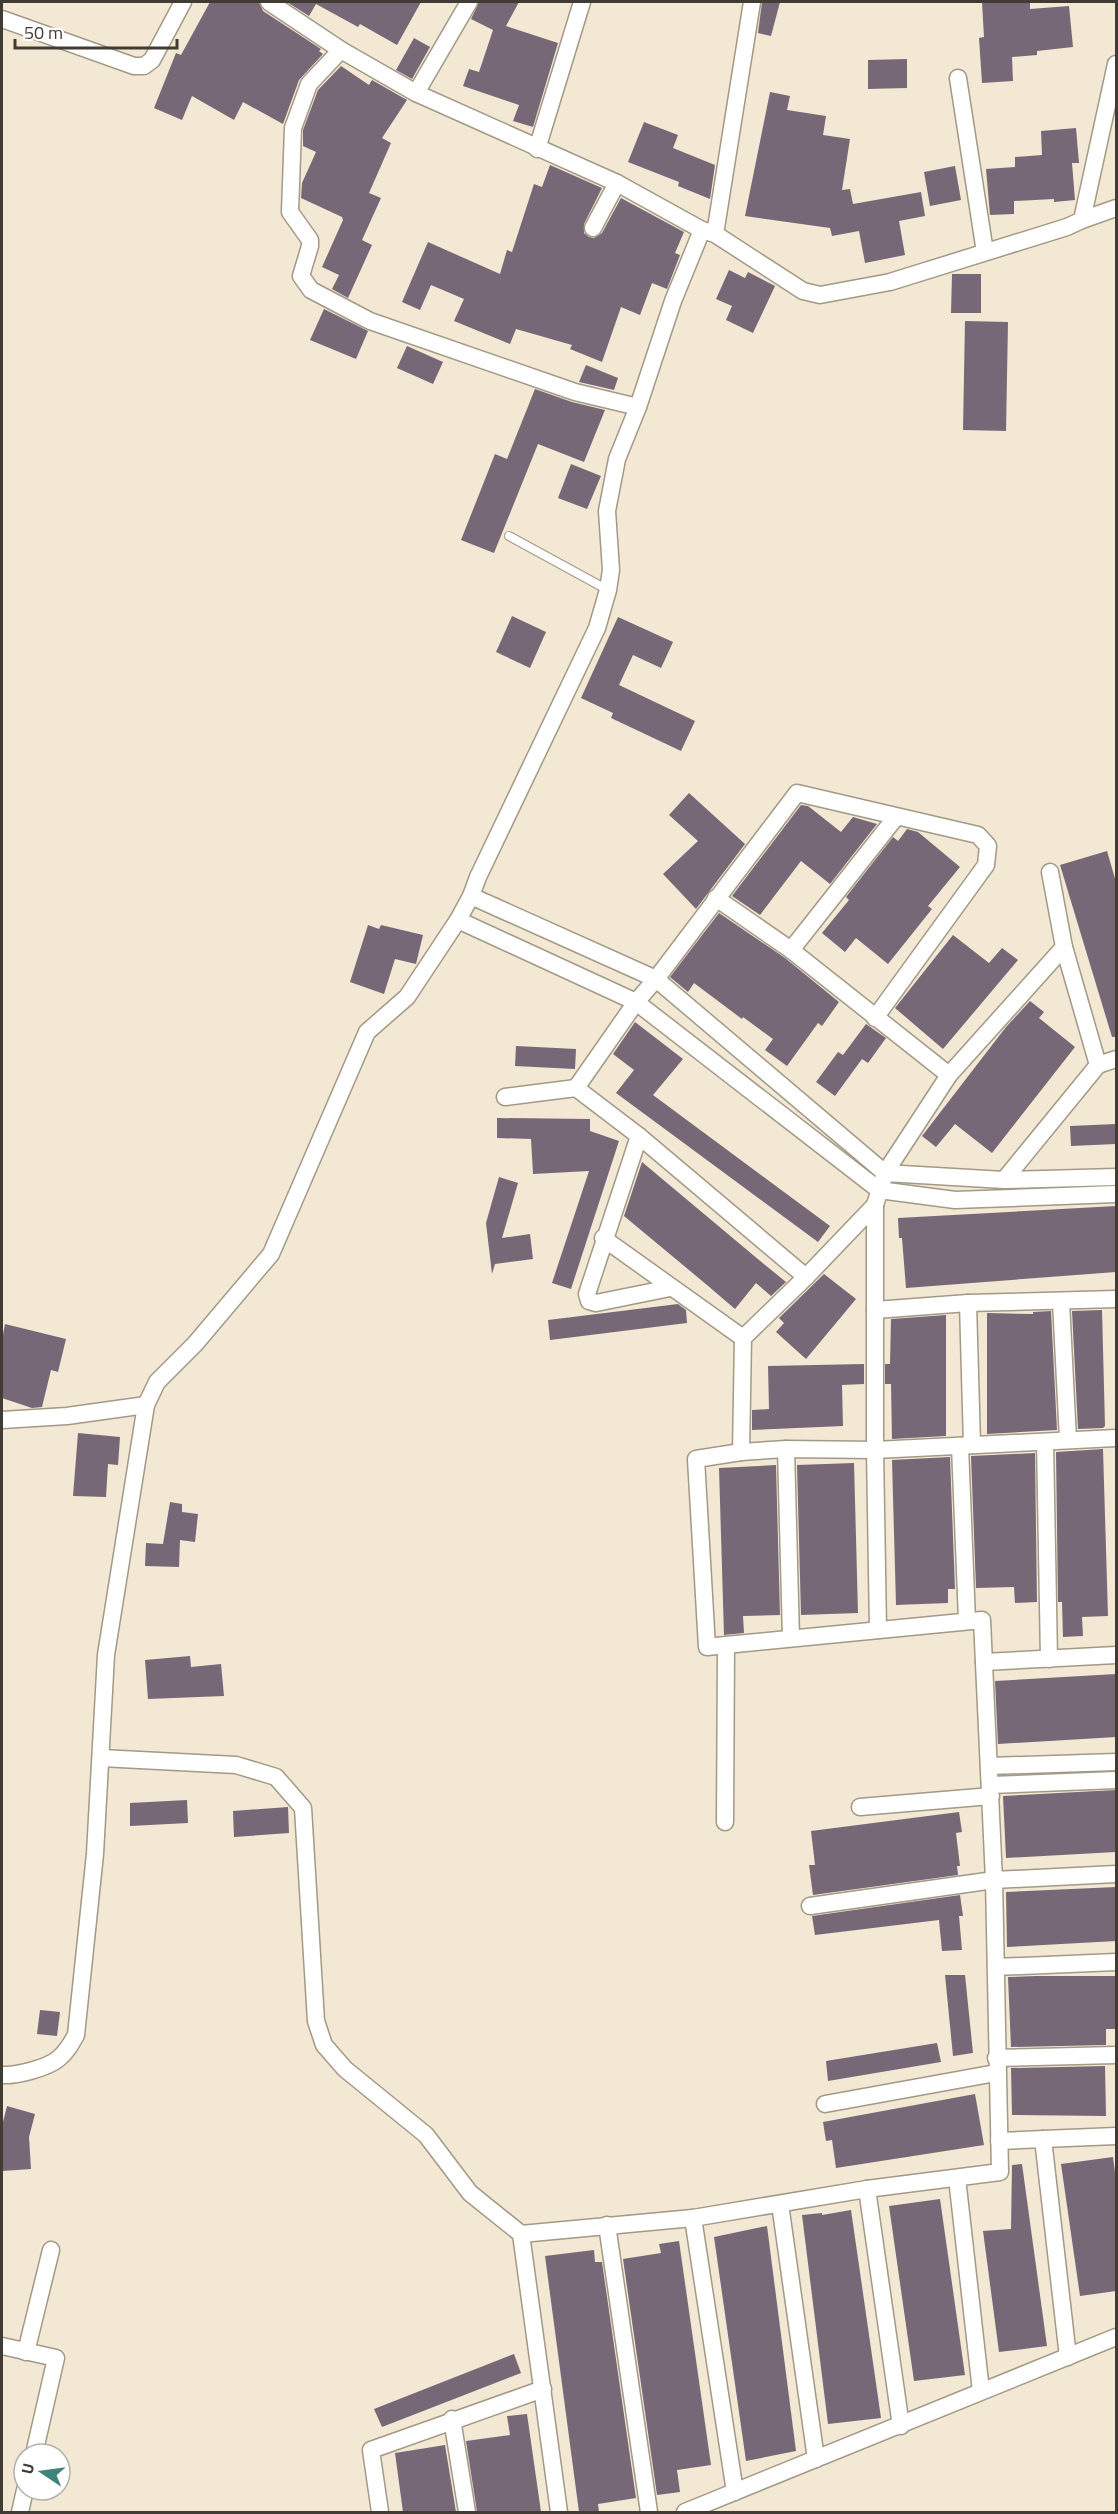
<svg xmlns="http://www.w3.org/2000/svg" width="1118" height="2514" font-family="'Titillium Web',sans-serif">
<rect width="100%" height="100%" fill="#f2e8d4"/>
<g fill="#776877">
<path d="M 210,2 L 259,2 L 263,11 L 321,49 L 319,51 L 323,54 L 299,80 L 283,124 L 243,102 L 234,120 L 192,96 L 182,120 L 154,108 L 176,53 L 181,55 Z"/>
<path d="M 287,2 L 421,2 L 397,45 L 360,24 L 358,27 L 316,4 L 309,16 Z"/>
<path d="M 479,2 L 519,2 L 506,26 L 558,43 L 533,127 L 513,121 L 519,105 L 463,86 L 469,69 L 479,72 L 493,30 L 471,19 Z"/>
<path d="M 762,2 L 780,2 L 771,36 L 758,33 Z"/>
<path d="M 982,2 L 1030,2 L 1030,9 L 1069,6 L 1073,47 L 1037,51 L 1037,55 L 1012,57 L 1013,81 L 982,83 L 979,38 L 984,37 Z"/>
<path d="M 414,38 L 430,47 L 412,79 L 396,70 Z"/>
<path d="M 907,59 L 907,88 L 868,89 L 868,60 Z"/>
<path d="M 341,66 L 369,85 L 372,80 L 407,100 L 382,138 L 391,143 L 369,193 L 381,198 L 362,240 L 372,245 L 348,298 L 332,289 L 339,275 L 322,267 L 343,220 L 342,217 L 301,198 L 302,183 L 316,152 L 303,146 L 303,130 L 318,90 Z"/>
<path d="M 770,92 L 790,96 L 787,110 L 826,116 L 823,135 L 850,139 L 842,190 L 850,189 L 853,204 L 921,192 L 925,216 L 899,221 L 905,255 L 865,263 L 859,231 L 832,236 L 830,228 L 745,216 Z"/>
<path d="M 644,122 L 678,135 L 673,148 L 715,165 L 710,199 L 678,186 L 679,182 L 628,162 Z"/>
<path d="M 1076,128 L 1079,163 L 1072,163 L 1075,200 L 1054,202 L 1054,199 L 1014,201 L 1014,214 L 990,215 L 986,169 L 1015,167 L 1015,157 L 1042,155 L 1041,131 Z"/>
<path d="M 550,165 L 602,188 L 584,224 L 584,233 L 589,237 L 594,238 L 602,233 L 621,198 L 684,232 L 675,253 L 680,255 L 667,289 L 652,283 L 640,315 L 621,307 L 602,362 L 570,349 L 572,345 L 516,329 L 510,344 L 454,321 L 464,299 L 431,285 L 420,310 L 402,302 L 428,242 L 500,274 L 507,250 L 512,252 L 534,184 L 542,187 Z"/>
<path d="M 955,166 L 961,200 L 930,206 L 924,172 Z"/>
<path d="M 729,270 L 745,278 L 748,272 L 775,286 L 753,333 L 726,320 L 732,306 L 716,299 Z"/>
<path d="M 952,274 L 981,274 L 981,313 L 951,313 Z"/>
<path d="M 324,309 L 368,331 L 356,359 L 310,340 Z"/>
<path d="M 965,321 L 1008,322 L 1006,431 L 963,430 Z"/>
<path d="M 407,346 L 443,362 L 433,384 L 397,368 Z"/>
<path d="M 586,365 L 618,378 L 614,390 L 579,382 Z"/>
<path d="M 535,389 L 572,402 L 605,410 L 584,462 L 538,444 L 494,553 L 461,540 L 495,454 L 507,459 Z"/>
<path d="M 571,464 L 601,476 L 587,509 L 558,498 Z"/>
<path d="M 512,616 L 546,632 L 530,668 L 496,652 Z"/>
<path d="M 618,617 L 673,642 L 661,668 L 633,655 L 619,685 L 695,721 L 681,751 L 611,718 L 613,713 L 581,698 Z"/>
<path d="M 689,793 L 745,844 L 696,909 L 663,874 L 698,841 L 669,815 Z"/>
<path d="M 801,805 L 808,806 L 841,832 L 853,817 L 877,824 L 830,884 L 801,861 L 760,915 L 732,896 Z"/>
<path d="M 907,829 L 918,832 L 960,867 L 928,906 L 932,909 L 888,964 L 856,938 L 845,952 L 822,933 L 849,900 L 846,897 L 893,837 L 898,841 Z"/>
<path d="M 1107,851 L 1116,882 L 1116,1037 L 1112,1037 L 1060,865 Z"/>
<path d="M 719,913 L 785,958 L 839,1002 L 822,1026 L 818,1023 L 787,1066 L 765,1050 L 773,1039 L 743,1017 L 742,1019 L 694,983 L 688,992 L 670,977 Z"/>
<path d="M 368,925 L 379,929 L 381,925 L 423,935 L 416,964 L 395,959 L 384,994 L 350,982 Z"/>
<path d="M 953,935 L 989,963 L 1002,948 L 1018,960 L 943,1049 L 895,1008 Z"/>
<path d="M 1030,1001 L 1044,1012 L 1039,1018 L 1075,1047 L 992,1153 L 955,1124 L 936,1147 L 922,1136 L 1006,1027 Z"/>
<path d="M 635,1022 L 683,1059 L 653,1095 L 830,1226 L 818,1242 L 616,1093 L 634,1070 L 613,1054 Z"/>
<path d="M 866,1024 L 886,1038 L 868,1063 L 862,1059 L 835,1096 L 816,1082 L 838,1052 L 843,1055 Z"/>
<path d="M 516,1046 L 576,1049 L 575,1069 L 515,1066 Z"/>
<path d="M 497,1118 L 590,1119 L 590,1131 L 619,1141 L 571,1289 L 552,1283 L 589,1171 L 533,1174 L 531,1139 L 497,1138 Z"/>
<path d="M 1116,1124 L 1116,1144 L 1071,1146 L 1070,1126 Z"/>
<path d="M 642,1162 L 759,1260 L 786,1282 L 771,1296 L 756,1283 L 735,1309 L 707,1285 L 624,1216 Z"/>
<path d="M 499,1177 L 518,1183 L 502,1238 L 530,1234 L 533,1259 L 495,1264 L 492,1274 L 486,1223 Z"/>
<path d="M 1116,1206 L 1116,1272 L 906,1288 L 902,1238 L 899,1238 L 898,1218 Z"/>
<path d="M 824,1274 L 856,1299 L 806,1359 L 776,1332 L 784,1323 L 779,1318 Z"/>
<path d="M 678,1304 L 686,1310 L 687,1323 L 550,1340 L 548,1320 Z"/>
<path d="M 1102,1310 L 1105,1426 L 1103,1428 L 1078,1429 L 1072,1311 Z"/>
<path d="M 1051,1311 L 1057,1430 L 987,1434 L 987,1313 L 1033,1314 L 1033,1312 Z"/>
<path d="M 946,1315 L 946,1436 L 892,1439 L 891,1384 L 885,1384 L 885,1364 L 890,1364 L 891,1319 Z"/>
<path d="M 5,1324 L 66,1339 L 58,1372 L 51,1370 L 42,1407 L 32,1408 L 2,1398 L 2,1340 Z"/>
<path d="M 864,1364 L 864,1384 L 842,1385 L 843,1426 L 752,1430 L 752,1410 L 769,1409 L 768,1366 Z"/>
<path d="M 78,1433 L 120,1437 L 118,1465 L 108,1464 L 106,1497 L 73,1496 Z"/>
<path d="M 1103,1449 L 1108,1616 L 1082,1617 L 1083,1636 L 1063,1637 L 1062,1602 L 1058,1602 L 1056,1452 Z"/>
<path d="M 1035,1453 L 1037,1602 L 1015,1603 L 1014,1587 L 976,1588 L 971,1456 Z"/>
<path d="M 950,1457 L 955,1589 L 948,1589 L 948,1603 L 896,1605 L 892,1460 Z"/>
<path d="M 854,1463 L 858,1613 L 801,1615 L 797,1465 Z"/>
<path d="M 776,1465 L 780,1615 L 743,1616 L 744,1633 L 724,1635 L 719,1468 Z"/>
<path d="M 170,1502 L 182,1504 L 182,1512 L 198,1514 L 195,1542 L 180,1540 L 179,1567 L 145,1566 L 146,1543 L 163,1544 Z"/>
<path d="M 190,1656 L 191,1667 L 221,1664 L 224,1696 L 148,1699 L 145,1660 Z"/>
<path d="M 1116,1674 L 1116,1737 L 998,1744 L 995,1681 Z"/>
<path d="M 1116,1790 L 1116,1852 L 1006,1858 L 1003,1796 Z"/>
<path d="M 187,1800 L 188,1823 L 130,1826 L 130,1803 Z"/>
<path d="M 288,1807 L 289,1833 L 234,1837 L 233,1811 Z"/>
<path d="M 959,1812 L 962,1832 L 956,1833 L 960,1866 L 957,1866 L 958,1875 L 813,1895 L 809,1865 L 815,1865 L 811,1831 Z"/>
<path d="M 1116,1887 L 1116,1941 L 1007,1947 L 1006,1892 Z"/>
<path d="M 960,1895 L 963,1916 L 959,1916 L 962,1950 L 942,1951 L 939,1920 L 815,1935 L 812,1916 Z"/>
<path d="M 945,1975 L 965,1975 L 973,2053 L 953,2056 Z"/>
<path d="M 1037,1976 L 1116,1976 L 1116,2029 L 1106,2029 L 1106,2045 L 1011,2047 L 1008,1977 Z"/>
<path d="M 40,2010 L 60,2012 L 57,2036 L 37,2034 Z"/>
<path d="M 937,2043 L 941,2062 L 828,2081 L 826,2061 Z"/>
<path d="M 1105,2066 L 1106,2116 L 1012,2115 L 1011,2068 Z"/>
<path d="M 975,2094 L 984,2145 L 836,2168 L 832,2140 L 826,2141 L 823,2122 Z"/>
<path d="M 7,2106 L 35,2114 L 29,2137 L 31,2169 L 2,2171 L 2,2126 Z"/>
<path d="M 1113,2157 L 1116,2180 L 1116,2291 L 1080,2296 L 1061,2164 Z"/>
<path d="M 1022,2164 L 1047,2346 L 999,2352 L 983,2231 L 1011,2229 L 1012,2165 Z"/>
<path d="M 940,2199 L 965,2375 L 914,2381 L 889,2206 Z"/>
<path d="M 851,2210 L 881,2418 L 828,2424 L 802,2215 L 822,2213 L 822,2215 Z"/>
<path d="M 767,2226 L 796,2451 L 746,2461 L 714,2237 Z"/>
<path d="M 679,2241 L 711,2465 L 677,2470 L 680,2492 L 657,2495 L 623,2259 L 661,2253 L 659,2244 Z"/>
<path d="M 594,2250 L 595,2262 L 602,2262 L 636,2498 L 598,2504 L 599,2512 L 579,2512 L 545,2256 Z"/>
<path d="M 514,2354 L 521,2373 L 382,2427 L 374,2409 Z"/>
<path d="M 527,2414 L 541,2512 L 477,2512 L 466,2441 L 510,2435 L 507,2416 Z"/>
<path d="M 445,2445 L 456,2512 L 403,2512 L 395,2453 Z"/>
</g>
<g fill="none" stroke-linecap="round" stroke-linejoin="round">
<g stroke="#a29986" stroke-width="10">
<path id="lane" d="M 509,536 L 608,590"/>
</g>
<g stroke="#a29986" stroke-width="19">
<g id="street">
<path d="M 269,2 L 341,50 L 416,93 L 617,183 L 702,230"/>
<path d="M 2,19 L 134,66 L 144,66 L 152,60 L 183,2"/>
<path d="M 341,50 L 309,84 L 293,128 L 290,212 L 310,240 L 310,246 L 301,276 L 311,290 L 370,321 L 575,392 L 638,407"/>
<path d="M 958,78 L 985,252"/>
<path d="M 416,93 L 469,2"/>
<path d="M 537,149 L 582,2"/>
<path d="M 1082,220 L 1116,208"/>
<path d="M 593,228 L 617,183"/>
<path d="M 715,234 L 752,2"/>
<path d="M 1050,872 L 1064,947 L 1098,1065"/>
<path d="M 471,896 L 656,979 L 885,1173 L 949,1075 L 1064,947"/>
<path d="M 716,898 L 791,950 L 949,1075"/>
<path d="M 458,920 L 636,1002 L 879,1190 L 955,1200 L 1116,1194"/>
<path d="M 791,950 L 896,817"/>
<path d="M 576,1088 L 636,1002 L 656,979 L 797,793 L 978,835 L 988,846 L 986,865 L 875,1018"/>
<path d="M 505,1097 L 576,1088 L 639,1136 L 806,1277"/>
<path d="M 639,1136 L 587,1294 L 589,1301 L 596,1303 L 670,1288"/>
<path d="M 1004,1180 L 1098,1065 L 1116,1059"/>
<path d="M 875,1205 L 875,1450 L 878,1630"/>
<path d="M 603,1238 L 743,1338"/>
<path d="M 1061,1302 L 1068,1440"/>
<path d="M 968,1303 L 972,1445"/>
<path d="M 875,1310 L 968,1303 L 1116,1299"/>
<path d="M 2,1420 L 67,1416 L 146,1405"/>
<path d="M 1045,1442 L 1049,1659"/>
<path d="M 960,1446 L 967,1621"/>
<path d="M 786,1449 L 791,1638"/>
<path d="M 741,1452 L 786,1449 L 875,1450 L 1116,1438"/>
<path d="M 984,1662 L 1116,1655"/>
<path d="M 101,1758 L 236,1765 L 276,1777 L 303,1808 L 316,2021 L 324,2045 L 345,2069 L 426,2135 L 470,2193 L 521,2234 L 559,2512"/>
<path d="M 989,1766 L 1116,1762"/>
<path d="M 990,1785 L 1116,1780"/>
<path d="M 860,1807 L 991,1796"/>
<path d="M 725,1822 L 726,1645 L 707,1647 L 696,1459 L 741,1452 L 743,1338 L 806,1277 L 875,1205 L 885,1173 L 1004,1180 L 1116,1177"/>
<path d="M 810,1906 L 994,1880 L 1116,1874"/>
<path d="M 996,1967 L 1116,1962"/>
<path d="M 996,2058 L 1116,2055"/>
<path d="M 2,2075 C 16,2076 47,2068 58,2059 C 66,2053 71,2044 76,2035 L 95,1854 L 106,1655 L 146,1405 L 157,1382 L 195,1344 L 271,1254 L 367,1032 L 407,997 L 458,920 L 471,896 L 478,877 L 597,628 L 608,590 L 611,570 L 607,511 L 617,459 L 638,407 L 673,301 L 702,230 L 715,234 L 803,291 L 820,295 L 890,282 L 1067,227 L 1082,220 L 1116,64"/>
<path d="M 825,2104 L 996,2073"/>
<path d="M 1043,2139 L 1116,2136"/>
<path d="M 999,2141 L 1043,2139 L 1068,2357"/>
<path d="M 957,2178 L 981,2391"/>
<path d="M 867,2189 L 901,2426"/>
<path d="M 780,2204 L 816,2459"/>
<path d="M 693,2218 L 735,2492"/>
<path d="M 607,2225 L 649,2512"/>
<path d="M 521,2234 L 693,2218 L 867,2189 L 1000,2172 L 994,1880 L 982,1620 L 726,1645"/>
<path d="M 2,2346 L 56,2358 L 34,2454"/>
<path d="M 26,2352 L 51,2250"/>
<path d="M 452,2419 L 467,2512"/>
<path d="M 20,2512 L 25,2490"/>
<path d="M 380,2512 L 371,2450 L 543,2389"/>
<path d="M 685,2512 L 1116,2337"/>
</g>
</g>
<use href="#lane" stroke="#fff" stroke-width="8"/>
<use href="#street" stroke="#fff" stroke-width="16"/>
</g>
<rect width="1118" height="2514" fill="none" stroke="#403c34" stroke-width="6"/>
<g transform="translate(42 2472) rotate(283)"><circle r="28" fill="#ffffff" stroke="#b3b1ae" stroke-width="1.5"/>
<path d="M0-4.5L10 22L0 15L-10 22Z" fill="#3e847b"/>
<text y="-9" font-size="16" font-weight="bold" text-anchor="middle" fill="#403c34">U</text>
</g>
<path d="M15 39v9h162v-9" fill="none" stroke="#403c34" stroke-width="3"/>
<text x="24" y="39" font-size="18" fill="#403c34" stroke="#ffffff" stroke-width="4.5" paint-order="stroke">50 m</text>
</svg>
